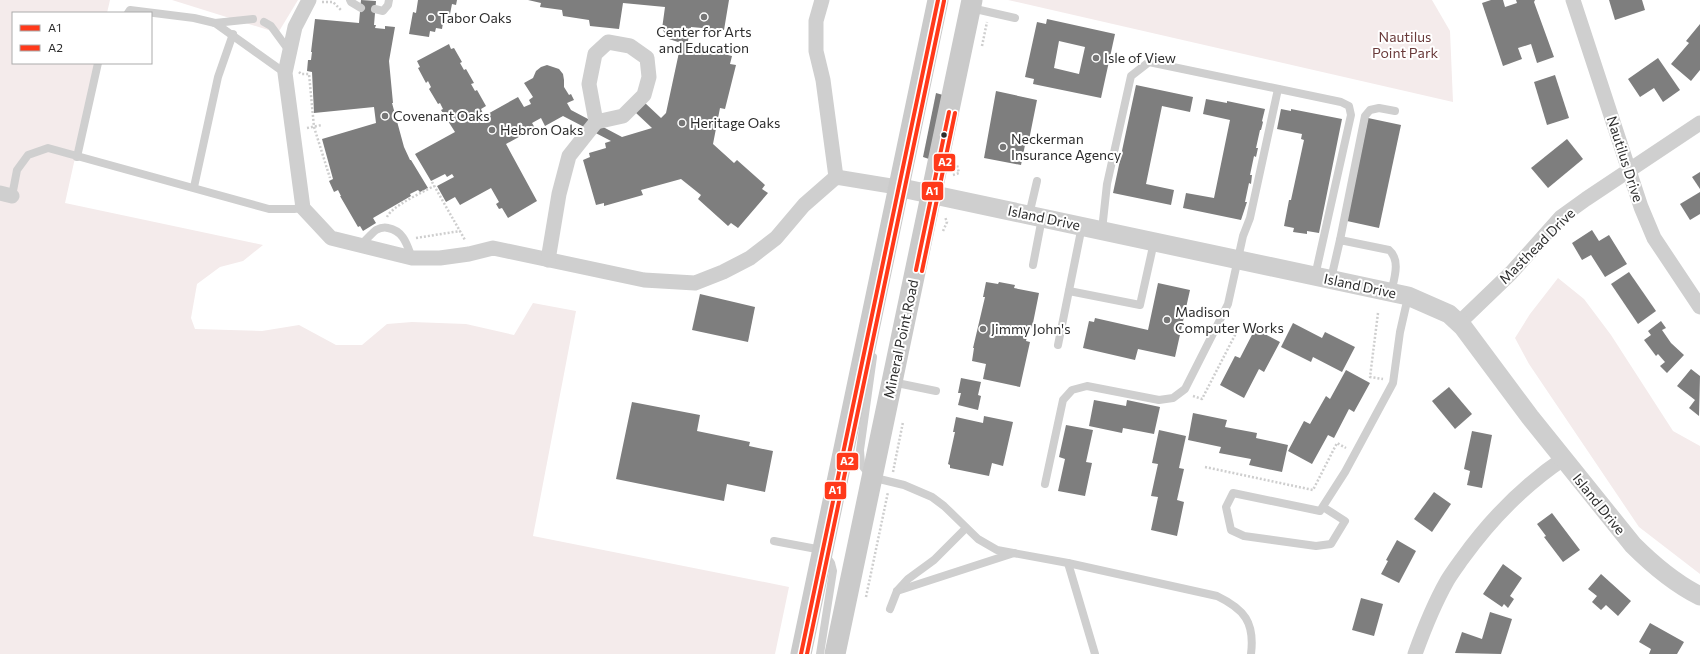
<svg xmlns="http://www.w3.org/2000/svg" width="1700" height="654" font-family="Commissioner,sans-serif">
<rect width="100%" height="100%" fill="#fff"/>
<g fill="#f4ebeb">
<path d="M 0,0 L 110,0 L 107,13 L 13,13 L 13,63 L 96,63 L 65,203 L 263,245 L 243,261 L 220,267 L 197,284 L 191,318 L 195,329 L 262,331 L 299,325 L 336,345 L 362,345 L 387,324 L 412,322 L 466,324 L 514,335 L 533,303 L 576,311 L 533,536 L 789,587 L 775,654 L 0,654 Z"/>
<path d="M 172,0 L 298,0 L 278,33 Z"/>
<path d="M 1008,0 L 1432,0 L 1450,31 L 1453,102 Z"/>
<path d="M 1558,278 L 1584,299 L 1611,335 L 1673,431 L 1700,446 L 1700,574 L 1639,527 L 1529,364 L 1515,338 L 1530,314 Z"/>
</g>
<g fill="#7e7e7e" fill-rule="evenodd">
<path d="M 361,0 L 376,1 L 374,25 L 376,25 L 375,28 L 385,29 L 385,26 L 395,27 L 389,61 L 393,103 L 392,103 L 404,147 L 410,160 L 411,160 L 428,188 L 420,192 L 418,190 L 410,194 L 411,196 L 373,218 L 376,223 L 363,231 L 360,226 L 358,227 L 340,196 L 341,196 L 338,190 L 334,192 L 329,181 L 333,179 L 322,139 L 376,123 L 374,107 L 314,113 L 312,72 L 307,71 L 308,60 L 311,60 L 312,52 L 311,52 L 315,19 L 359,23 Z"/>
<path d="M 418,0 L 457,0 L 456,5 L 452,4 L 448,24 L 443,23 L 442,29 L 436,28 L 435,32 L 430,31 L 429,37 L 409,34 L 413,12 L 416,13 Z"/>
<path d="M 528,0 L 729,0 L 724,30 L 691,27 L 687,45 L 732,56 L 730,64 L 736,65 L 725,109 L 720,108 L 713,144 L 734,163 L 737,160 L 765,185 L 762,189 L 768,193 L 738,228 L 731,223 L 728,226 L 698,199 L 701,195 L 681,179 L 641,190 L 643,195 L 604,206 L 604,203 L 596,205 L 583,160 L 590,157 L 589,153 L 606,148 L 605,143 L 611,141 L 563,116 L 545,126 L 541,118 L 532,123 L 535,128 L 506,144 L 537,201 L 508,218 L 502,208 L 499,209 L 496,204 L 499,202 L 491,188 L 460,205 L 455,197 L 446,202 L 437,186 L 454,177 L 452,174 L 447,177 L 445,174 L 431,181 L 415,154 L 455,132 L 441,110 L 443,109 L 440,103 L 438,104 L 429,89 L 431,87 L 428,81 L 426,83 L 418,68 L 420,67 L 417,61 L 449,44 L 451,49 L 454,48 L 462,62 L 460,63 L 464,70 L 466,69 L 474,83 L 471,84 L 475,91 L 477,90 L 486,106 L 481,109 L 484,116 L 518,97 L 524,107 L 531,104 L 529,100 L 533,97 L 524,83 L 533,78 L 536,71 L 541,67 L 547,65 L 559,69 L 563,74 L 564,80 L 564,87 L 569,95 L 571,94 L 574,100 L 567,103 L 571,110 L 622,137 L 652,128 L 635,112 L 644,102 L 661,118 L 666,113 L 681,43 L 669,39 L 662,29 L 665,7 L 623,3 L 619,29 L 590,26 L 589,20 L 563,16 L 562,10 L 540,7 L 541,3 Z"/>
<path d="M 1491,0 L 1503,0 L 1505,7 L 1517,3 L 1516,0 L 1535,0 L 1534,2 L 1554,57 L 1537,63 L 1531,44 L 1518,48 L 1522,59 L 1503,66 L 1482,3 Z"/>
<path d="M 1609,0 L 1642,0 L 1645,10 L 1615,20 Z"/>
<path d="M 1047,19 L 1115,34 L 1101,98 L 1033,84 L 1034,79 L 1025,77 L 1037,22 L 1046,24 ZM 1059,41 L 1085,47 L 1079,74 L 1054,68 Z"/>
<path d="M 1700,24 L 1700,70 L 1691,81 L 1671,64 L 1689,43 L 1686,41 Z"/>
<path d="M 1658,58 L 1680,90 L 1663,102 L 1654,88 L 1640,97 L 1628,79 Z"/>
<path d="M 1555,75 L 1569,118 L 1547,125 L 1534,82 Z"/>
<path d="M 1136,85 L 1193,97 L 1190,112 L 1162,106 L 1146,184 L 1174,190 L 1171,205 L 1113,193 Z"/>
<path d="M 996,91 L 1037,100 L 1028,145 L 1025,145 L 1021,165 L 984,158 Z"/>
<path d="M 936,93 L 943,95 L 929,159 L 923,157 Z"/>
<path d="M 1206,99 L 1227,103 L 1227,101 L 1265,109 L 1262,121 L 1263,122 L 1261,130 L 1260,130 L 1256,148 L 1258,148 L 1256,157 L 1254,156 L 1250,175 L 1252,175 L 1251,184 L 1249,183 L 1245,202 L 1247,202 L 1241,220 L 1183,208 L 1186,193 L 1214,198 L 1230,120 L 1203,114 Z"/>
<path d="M 1281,109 L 1291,111 L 1291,109 L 1342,119 L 1319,233 L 1307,231 L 1307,234 L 1293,232 L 1294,228 L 1284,226 L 1289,200 L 1291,200 L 1304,140 L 1301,139 L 1302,134 L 1277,129 Z"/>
<path d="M 1368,118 L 1401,125 L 1379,228 L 1347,221 Z"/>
<path d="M 1567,139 L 1583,159 L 1548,188 L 1531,168 Z"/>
<path d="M 1700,172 L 1700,189 L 1692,177 Z"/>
<path d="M 1700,192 L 1700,214 L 1690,220 L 1680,204 Z"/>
<path d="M 1592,230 L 1599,241 L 1609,235 L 1627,264 L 1605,277 L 1591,255 L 1582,260 L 1572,243 Z"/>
<path d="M 1629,272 L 1656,311 L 1638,324 L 1611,284 Z"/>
<path d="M 986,282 L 998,284 L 999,282 L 1015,285 L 1014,288 L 1039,293 L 1032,328 L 1029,327 L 1026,341 L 1030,342 L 1020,387 L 983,379 L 986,364 L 972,361 L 974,348 L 973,348 L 985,297 L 983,297 Z"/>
<path d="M 1158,283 L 1190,290 L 1175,357 L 1138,349 L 1135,360 L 1083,348 L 1089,321 L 1094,322 L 1095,318 L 1148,330 Z"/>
<path d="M 700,294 L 755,307 L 748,342 L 692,330 Z"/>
<path d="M 1661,321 L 1666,328 L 1662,330 L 1671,343 L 1684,355 L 1667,373 L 1660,366 L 1665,362 L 1658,354 L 1656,356 L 1644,340 L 1651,335 L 1648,331 Z"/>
<path d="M 1293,323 L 1322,338 L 1325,332 L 1355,347 L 1342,372 L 1313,357 L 1311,362 L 1281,347 Z"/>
<path d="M 1255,329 L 1280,342 L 1264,372 L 1259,369 L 1244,398 L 1220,385 L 1235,356 L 1240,358 Z"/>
<path d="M 1691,369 L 1700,376 L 1699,416 L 1689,408 L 1695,400 L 1677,386 Z"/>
<path d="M 1346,370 L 1370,383 L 1354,412 L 1349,409 L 1334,438 L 1328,435 L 1312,464 L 1288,451 L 1304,421 L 1310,424 L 1326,396 L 1330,399 Z"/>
<path d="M 961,378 L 981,382 L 978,395 L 981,396 L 978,410 L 958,405 L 961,393 L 958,393 Z"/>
<path d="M 1449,387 L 1472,414 L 1455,429 L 1432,401 Z"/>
<path d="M 1094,400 L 1126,406 L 1127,400 L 1160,407 L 1154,434 L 1123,428 L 1122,433 L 1089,426 Z"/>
<path d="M 632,402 L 700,415 L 697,431 L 750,442 L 749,446 L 773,451 L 765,492 L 727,484 L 724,501 L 616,479 Z"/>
<path d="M 1193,413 L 1227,420 L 1225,427 L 1257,433 L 1256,438 L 1288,445 L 1282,472 L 1249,465 L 1251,459 L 1219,453 L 1221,447 L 1188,440 Z"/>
<path d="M 984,416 L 1013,422 L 1003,466 L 992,463 L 989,476 L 950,468 L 950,465 L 948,464 L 955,432 L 953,432 L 956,417 L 983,423 Z"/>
<path d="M 1066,425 L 1093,430 L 1086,462 L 1092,463 L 1085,496 L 1058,491 L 1065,459 L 1059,457 Z"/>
<path d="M 1159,430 L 1186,436 L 1179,468 L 1184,469 L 1177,500 L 1184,502 L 1177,536 L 1151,530 L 1158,497 L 1151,496 L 1158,464 L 1152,463 Z"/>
<path d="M 1472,431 L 1492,435 L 1482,488 L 1467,485 L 1470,471 L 1464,469 Z"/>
<path d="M 1434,492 L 1451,504 L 1432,532 L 1414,519 Z"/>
<path d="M 1552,513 L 1580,550 L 1563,562 L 1544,537 L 1546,536 L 1537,524 Z"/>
<path d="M 1397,540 L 1416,551 L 1399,583 L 1381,574 L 1388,561 L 1386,560 Z"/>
<path d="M 1503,564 L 1522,578 L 1510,596 L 1514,599 L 1508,608 L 1504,604 L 1502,607 L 1483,594 Z"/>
<path d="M 1601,574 L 1631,601 L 1618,616 L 1606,605 L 1601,610 L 1592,602 L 1597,596 L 1588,589 Z"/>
<path d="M 1361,598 L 1383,604 L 1374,636 L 1352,630 Z"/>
<path d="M 1490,612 L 1512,619 L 1501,654 L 1455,653 L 1462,632 L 1482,639 Z"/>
<path d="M 1650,623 L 1684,642 L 1677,654 L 1649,654 L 1651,649 L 1639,642 Z"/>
</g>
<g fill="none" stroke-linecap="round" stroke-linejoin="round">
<g stroke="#cecece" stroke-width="2.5" stroke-dasharray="2 2" stroke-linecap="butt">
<path d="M 322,2 L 333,2 L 341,10"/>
<path d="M 982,46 L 987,22"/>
<path d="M 299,72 L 301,74 L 309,74 L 314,127 L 330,178"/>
<path d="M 307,128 L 322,125"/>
<path d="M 953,175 L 959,173 L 957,165"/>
<path d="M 432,182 L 465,240"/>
<path d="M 387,217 C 392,206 423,192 434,186"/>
<path d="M 943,231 L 947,222 L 945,217"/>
<path d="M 416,238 L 460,231"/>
<path d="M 1378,313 L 1370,377 L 1383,379"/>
<path d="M 1193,396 L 1202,399 L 1235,335 L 1226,331"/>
<path d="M 1205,467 L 1313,490 L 1337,443 L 1346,448"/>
<path d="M 893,472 L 903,422"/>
<path d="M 866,597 L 888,492"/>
</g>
<g stroke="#cfcfcf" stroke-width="8">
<path d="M 350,0 L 351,2 L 361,8"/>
<path d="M 971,8 L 1015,18"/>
<path d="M 375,9 L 383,11 L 388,5 L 389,0"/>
<path d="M 128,13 L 130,10 L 194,18 L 215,23 L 285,73"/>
<path d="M 264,22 L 271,26 L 290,52"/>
<path d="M 215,23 L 253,19"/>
<path d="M 77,157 L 98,63"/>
<path d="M 194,187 L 218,77 L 233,34"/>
<path d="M 12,196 L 17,170 L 28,155 L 48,148 L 269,209 L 294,209 L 303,208"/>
<path d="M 1029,215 L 1037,181"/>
<path d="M 1102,230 L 1107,184 L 1131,76 L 1149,62 L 1341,102 L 1349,106 L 1351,115 L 1315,276"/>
<path d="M 1340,240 L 1365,116 L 1370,110 L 1379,108 L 1395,111"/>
<path d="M 360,246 C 365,241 370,235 376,230 C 380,228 384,227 388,228 C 404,231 407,245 412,258"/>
<path d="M 1033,265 L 1042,218"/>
<path d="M 1331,279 L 1340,240 L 1389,250 C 1401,260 1394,279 1391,293"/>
<path d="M 1069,291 L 1140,305 L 1154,242"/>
<path d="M 1058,345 L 1082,226"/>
<path d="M 873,357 L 860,450 L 861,464 L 871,477 L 904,485 L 932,497 L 944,506 L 978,539 L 997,550 L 1068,563 L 1217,596 C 1244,609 1255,622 1251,654"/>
<path d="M 892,382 L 936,391"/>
<path d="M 1045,484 L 1063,400 L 1072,390 L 1087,386 L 1159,400 L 1173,398 L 1185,389 L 1228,304 L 1243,236 L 1250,218 L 1278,89"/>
<path d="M 1323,507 L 1345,521 L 1331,544 L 1316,546 L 1244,536 L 1231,530 L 1226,507 L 1233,493 L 1320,511 L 1345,472 L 1393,383 L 1400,332 L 1408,297"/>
<path d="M 774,541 L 822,550 L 831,563 L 833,571 L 820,654"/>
<path d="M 1068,563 L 1095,654"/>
<path d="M 897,591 L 1014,553"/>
<path d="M 890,609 L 897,591 L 908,579 L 934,560 L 966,528"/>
</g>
<g stroke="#cfcfcf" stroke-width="15">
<path d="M 309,0 L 295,27 L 285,73 L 303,208 L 331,238 L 412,258 L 440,258 L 469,254 L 493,248 L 644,280 L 695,283 L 723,272 L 750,258 L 776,238 L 804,205 L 836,177 L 897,187"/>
<path d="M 822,0 L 816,21 L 816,51 L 823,80 L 836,177"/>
<path d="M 1573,0 L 1641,207 L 1654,238 L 1700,307"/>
<path d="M 608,42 L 630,46 L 647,58 L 649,77 L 644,95 L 623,116 L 596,122 L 589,84 L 595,54 Z"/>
<path d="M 0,193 L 12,196"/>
<path d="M 548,260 L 559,194 L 569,156 L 596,122"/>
<path d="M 1459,323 L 1511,273 L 1561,217 L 1586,199 L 1700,123"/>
<path d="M 1415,654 C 1424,629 1434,604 1447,581 C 1451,574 1457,566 1462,559 C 1490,520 1523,486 1563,459"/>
</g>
<path stroke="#cfcfcf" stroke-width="19" d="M 897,187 L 1408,296 L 1449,314 L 1463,327 L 1530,417 L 1633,545 C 1653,565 1674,583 1700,596"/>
<g stroke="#cacaca" stroke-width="21">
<path d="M 801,654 L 938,0"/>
<path d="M 835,654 C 879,436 928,218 972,0"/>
</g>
<g stroke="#fff" stroke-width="7">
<g id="bus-1">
<path d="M 916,270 L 949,112"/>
<path d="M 801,654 L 938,0"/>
</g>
</g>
<g stroke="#fff" stroke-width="7">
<g id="bus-2">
<path d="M 922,271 L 955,113"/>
<path d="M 807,654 L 944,1"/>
</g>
</g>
<use href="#bus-1" stroke="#ff391a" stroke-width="4"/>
<use href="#bus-2" stroke="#ff391a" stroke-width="4"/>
</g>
<g fill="#767676" stroke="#fff" stroke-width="1.5">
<circle cx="704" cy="17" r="4"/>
<circle cx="431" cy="18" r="4"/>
<circle cx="1096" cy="58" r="4"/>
<circle cx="385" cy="116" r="4"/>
<circle cx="682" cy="123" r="4"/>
<circle cx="492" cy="130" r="4"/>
<circle cx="1003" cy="147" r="4"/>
<circle cx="1167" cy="320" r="4"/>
<circle cx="983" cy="329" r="4"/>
</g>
<circle fill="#2d2d2d" stroke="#fff" stroke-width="1.5" cx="944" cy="135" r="3.5"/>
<g text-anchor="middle" stroke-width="4" stroke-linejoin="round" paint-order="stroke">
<g font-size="14" fill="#2d2d2d" stroke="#fff" text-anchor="start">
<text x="439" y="23">Tabor Oaks</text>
<text x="704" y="37" text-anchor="middle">Center for Arts<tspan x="704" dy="16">and Education</tspan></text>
<text x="1104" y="63">Isle of View</text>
<text x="393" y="121">Covenant Oaks</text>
<text x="690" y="128">Heritage Oaks</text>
<text x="500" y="135">Hebron Oaks</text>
<text x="1011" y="144">Neckerman<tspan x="1011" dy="16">Insurance Agency</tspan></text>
<text x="1175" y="317">Madison<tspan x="1175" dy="16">Computer Works</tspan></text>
<text x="991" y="334">Jimmy John's</text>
</g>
<g font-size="14" fill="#693a3a" stroke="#fff">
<text x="1405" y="42">Nautilus<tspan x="1405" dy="16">Point Park</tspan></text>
</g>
<g font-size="14" fill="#2d2d2d" stroke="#fff">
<text transform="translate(1625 159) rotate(72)" y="5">Nautilus Drive</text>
<text transform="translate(1044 218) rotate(12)" y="5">Island Drive</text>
<text transform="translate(1537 246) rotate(-45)" y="5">Masthead Drive</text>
<text transform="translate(1360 286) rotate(12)" y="5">Island Drive</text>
<text transform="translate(901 339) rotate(-78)" y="5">Mineral Point Road</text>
<text transform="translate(1599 504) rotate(51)" y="5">Island Drive</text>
</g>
</g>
<g stroke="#fff" stroke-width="1.5">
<rect x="933" y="153" width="23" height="19" rx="4" fill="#ff391a"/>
<rect x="921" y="181" width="23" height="20" rx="4" fill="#ff391a"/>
<rect x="836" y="452" width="23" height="19" rx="4" fill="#ff391a"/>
<rect x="824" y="481" width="23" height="19" rx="4" fill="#ff391a"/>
</g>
<g font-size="11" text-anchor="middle" font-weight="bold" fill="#fff">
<text x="945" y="166">A2</text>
<text x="932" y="195">A1</text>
<text x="847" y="465">A2</text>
<text x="835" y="494">A1</text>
</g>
<rect x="12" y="12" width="140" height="52" fill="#ffffff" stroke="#ababab"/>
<rect x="20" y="25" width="20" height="6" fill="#ff391a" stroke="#ababab"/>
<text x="48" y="32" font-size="12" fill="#2d2d2d">A1</text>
<rect x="20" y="45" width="20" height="6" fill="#ff391a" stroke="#ababab"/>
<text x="48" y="52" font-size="12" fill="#2d2d2d">A2</text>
</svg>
